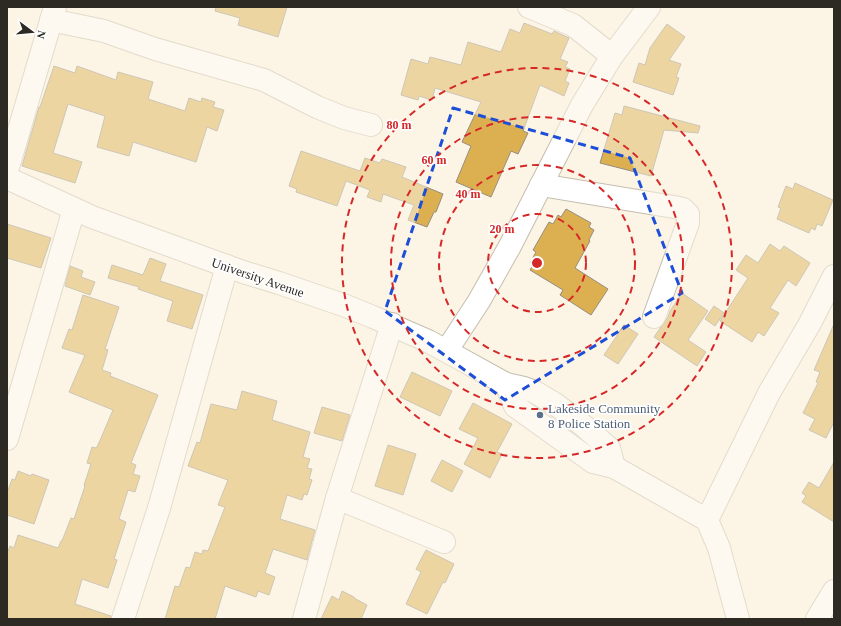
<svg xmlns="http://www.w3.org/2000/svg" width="841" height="626" font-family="'Times New Roman',serif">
<rect width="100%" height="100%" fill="#fcf4e4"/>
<g fill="#dcb051" stroke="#958e7f">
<path d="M 216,7 L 287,7 L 278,37 L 238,25 L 240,18 L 215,11 Z"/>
<path d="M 524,23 L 552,34 L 554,31 L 569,38 L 560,59 L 568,62 L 565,67 L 570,69 L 565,81 L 569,83 L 564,96 L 540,85 L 523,131 L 528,133 L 518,154 L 511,151 L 491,197 L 456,182 L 471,146 L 462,142 L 481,102 L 435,88 L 432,100 L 419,96 L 418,100 L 401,95 L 411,59 L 428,64 L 430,57 L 461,65 L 468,42 L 501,52 L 510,29 L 520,33 Z"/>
<path d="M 667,24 L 685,37 L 669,60 L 681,64 L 676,77 L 679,78 L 673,95 L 633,82 L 639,63 L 645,65 L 650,48 Z"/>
<path d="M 54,66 L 75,73 L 77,66 L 116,80 L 118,72 L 153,82 L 148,99 L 185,111 L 189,98 L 201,102 L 202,98 L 215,102 L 213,107 L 224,110 L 217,131 L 207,127 L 196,162 L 133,142 L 129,156 L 97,147 L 105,116 L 68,104 L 53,153 L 82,162 L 75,183 L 22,166 L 39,107 L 40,107 Z"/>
<path d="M 624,106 L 700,126 L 698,133 L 664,130 L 651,176 L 600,163 L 615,113 L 622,115 Z"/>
<path d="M 301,151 L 360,171 L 365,158 L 380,163 L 382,159 L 406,167 L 402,177 L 443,194 L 436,212 L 434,212 L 427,227 L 408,220 L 414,205 L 383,194 L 381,202 L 367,197 L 370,190 L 346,181 L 337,206 L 296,192 L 297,189 L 289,186 Z"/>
<path d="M 795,183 L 833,200 L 822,226 L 817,224 L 815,230 L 811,228 L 809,233 L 777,219 L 781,208 L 778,207 L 786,186 L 793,189 Z"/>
<path d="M 566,209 L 591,223 L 589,227 L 594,230 L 589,240 L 590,241 L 575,268 L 608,289 L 591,315 L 560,295 L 563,290 L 530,270 L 533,265 L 530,263 L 536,252 L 533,250 L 549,222 L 553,224 L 558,215 L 561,217 Z"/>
<path d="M 7,224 L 51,238 L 41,268 L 7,258 Z"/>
<path d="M 770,244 L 780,251 L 784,246 L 810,263 L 796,286 L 788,280 L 770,308 L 779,313 L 764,336 L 758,332 L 752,342 L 720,321 L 748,278 L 736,270 L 746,255 L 758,263 Z"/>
<path d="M 150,258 L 166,264 L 160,281 L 203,295 L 192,329 L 167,321 L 173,301 L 138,289 L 139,287 L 108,278 L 112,265 L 143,275 Z"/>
<path d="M 70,266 L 83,271 L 81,277 L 95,282 L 90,295 L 65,286 Z"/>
<path d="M 682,293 L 708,311 L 688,340 L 706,352 L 697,366 L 654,337 L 668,317 L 670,311 Z"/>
<path d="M 83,295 L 119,307 L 105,349 L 108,350 L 102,370 L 111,373 L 110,376 L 158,395 L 131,463 L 136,465 L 133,474 L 140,476 L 135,492 L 128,490 L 119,519 L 126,522 L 114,559 L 117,560 L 108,588 L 82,579 L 75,604 L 111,616 L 111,619 L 7,619 L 7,554 L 10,546 L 14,548 L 18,535 L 58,548 L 61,541 L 62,541 L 71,518 L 74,519 L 85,486 L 84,485 L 91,464 L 87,463 L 92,447 L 96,448 L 98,445 L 113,410 L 69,392 L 85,355 L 62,348 L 69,329 L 72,330 Z"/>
<path d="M 714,306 L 724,313 L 715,326 L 705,319 Z"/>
<path d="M 834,324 L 834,422 L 826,438 L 809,430 L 815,419 L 803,413 L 818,383 L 816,382 L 820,372 L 814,370 Z"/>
<path d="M 624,325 L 638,334 L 618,364 L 604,355 Z"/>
<path d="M 412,372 L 452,391 L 440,416 L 400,397 Z"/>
<path d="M 242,391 L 277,401 L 272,420 L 310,432 L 303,457 L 310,459 L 307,468 L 312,469 L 309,479 L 312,480 L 307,495 L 304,494 L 302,500 L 287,495 L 280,519 L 315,530 L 307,560 L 273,549 L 265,573 L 275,577 L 269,595 L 258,591 L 256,597 L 225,586 L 215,619 L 165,619 L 175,586 L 179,587 L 186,567 L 190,568 L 195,552 L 202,554 L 203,550 L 208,551 L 225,507 L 218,505 L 228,480 L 188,466 L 197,442 L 200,443 L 211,404 L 237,410 Z"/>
<path d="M 473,403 L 512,424 L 497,452 L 502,454 L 490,478 L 464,464 L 478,438 L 459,429 Z"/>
<path d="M 322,407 L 350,415 L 342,441 L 314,433 Z"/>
<path d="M 388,445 L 416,454 L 403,495 L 375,486 Z"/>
<path d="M 442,460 L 463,471 L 452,492 L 431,481 Z"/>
<path d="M 834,462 L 834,522 L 802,502 L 806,496 L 802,493 L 809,482 L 819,488 Z"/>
<path d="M 18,471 L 31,476 L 32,474 L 49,480 L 34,524 L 7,515 L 7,493 L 12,479 L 15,480 Z"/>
<path d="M 426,550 L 454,564 L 445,583 L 443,582 L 427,614 L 406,604 L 421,572 L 416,569 Z"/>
<path d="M 342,591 L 354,597 L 354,598 L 367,605 L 361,619 L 321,619 L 332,596 L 339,600 Z"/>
</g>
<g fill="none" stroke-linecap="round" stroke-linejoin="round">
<g stroke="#c5beaf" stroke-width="24">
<g id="minor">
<path d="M 529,7 L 573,25 L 612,56"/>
<path d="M 51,20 L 104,31 L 155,49 L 264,80 L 317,107 L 344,118 L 371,125"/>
<path d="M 7,171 L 55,7"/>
<path d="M 7,178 L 92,217 L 243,272 L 279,283 L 346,306 L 373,317 L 428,341 L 506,384 L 524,388 L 535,392 L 555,404 L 578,421 L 609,448 L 614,467"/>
<path d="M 541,185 L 674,207 L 683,209 L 688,214 L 688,223 L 654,317"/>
<path d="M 447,350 L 479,301 L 510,246 L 582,105 L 612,56 L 649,7"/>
<path d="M 506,384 L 515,406 L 593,462 L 614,467 L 707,520 L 719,548 L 738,619"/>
<path d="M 7,439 L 74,209"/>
<path d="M 337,498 L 444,542"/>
<path d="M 707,520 L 769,393 L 809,325 L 834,276"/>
<path d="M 123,619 L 159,508 L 227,266"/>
<path d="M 304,619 L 337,498 L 392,324"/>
<path d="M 817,619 L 834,591"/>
</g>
</g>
<use href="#minor" stroke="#fff" stroke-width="22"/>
</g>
<path d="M0 0H841V626H0ZM 453,108 L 630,158 L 682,293 L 505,400 L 385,311 Z" fill="#fcf4e4" fill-opacity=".55" fill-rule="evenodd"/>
<path fill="none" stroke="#1d4ed8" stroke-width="3" stroke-dasharray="8 5" stroke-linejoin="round" d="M 453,108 L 630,158 L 682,293 L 505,400 L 385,311 Z"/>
<g fill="none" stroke="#d62828" stroke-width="2" stroke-dasharray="7 5">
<circle cx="537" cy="263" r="49"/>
<circle cx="537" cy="263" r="98"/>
<circle cx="537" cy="263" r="146"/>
<circle cx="537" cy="263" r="195"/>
</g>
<circle fill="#5c6f8a" stroke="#fff" stroke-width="1.5" cx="540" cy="415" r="4"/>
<g text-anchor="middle" stroke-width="3.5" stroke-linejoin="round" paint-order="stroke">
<g font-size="13" fill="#2d2a24" stroke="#fff">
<text transform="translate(258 277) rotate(19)" y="5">University Avenue</text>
</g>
<g font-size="13" fill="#4e5e75" stroke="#fff" text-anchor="start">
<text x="548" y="413">Lakeside Community<tspan x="548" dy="15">8 Police Station</tspan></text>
</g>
</g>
<circle cx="537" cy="263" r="6" fill="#d62828" stroke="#fff" stroke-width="2"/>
<g font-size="12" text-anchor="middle" font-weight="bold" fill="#d62828" stroke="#fff" stroke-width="3.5" stroke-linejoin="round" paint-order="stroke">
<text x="399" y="129">80 m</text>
<text x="434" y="164">60 m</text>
<text x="468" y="198">40 m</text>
<text x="502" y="233">20 m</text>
</g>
<rect width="841" height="626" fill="none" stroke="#2d2a24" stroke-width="16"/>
<g transform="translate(32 32) rotate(106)" stroke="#ffffff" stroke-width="3" paint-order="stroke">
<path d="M0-3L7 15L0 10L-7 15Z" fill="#2d2a24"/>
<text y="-6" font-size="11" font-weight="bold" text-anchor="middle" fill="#2d2a24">N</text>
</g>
</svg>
